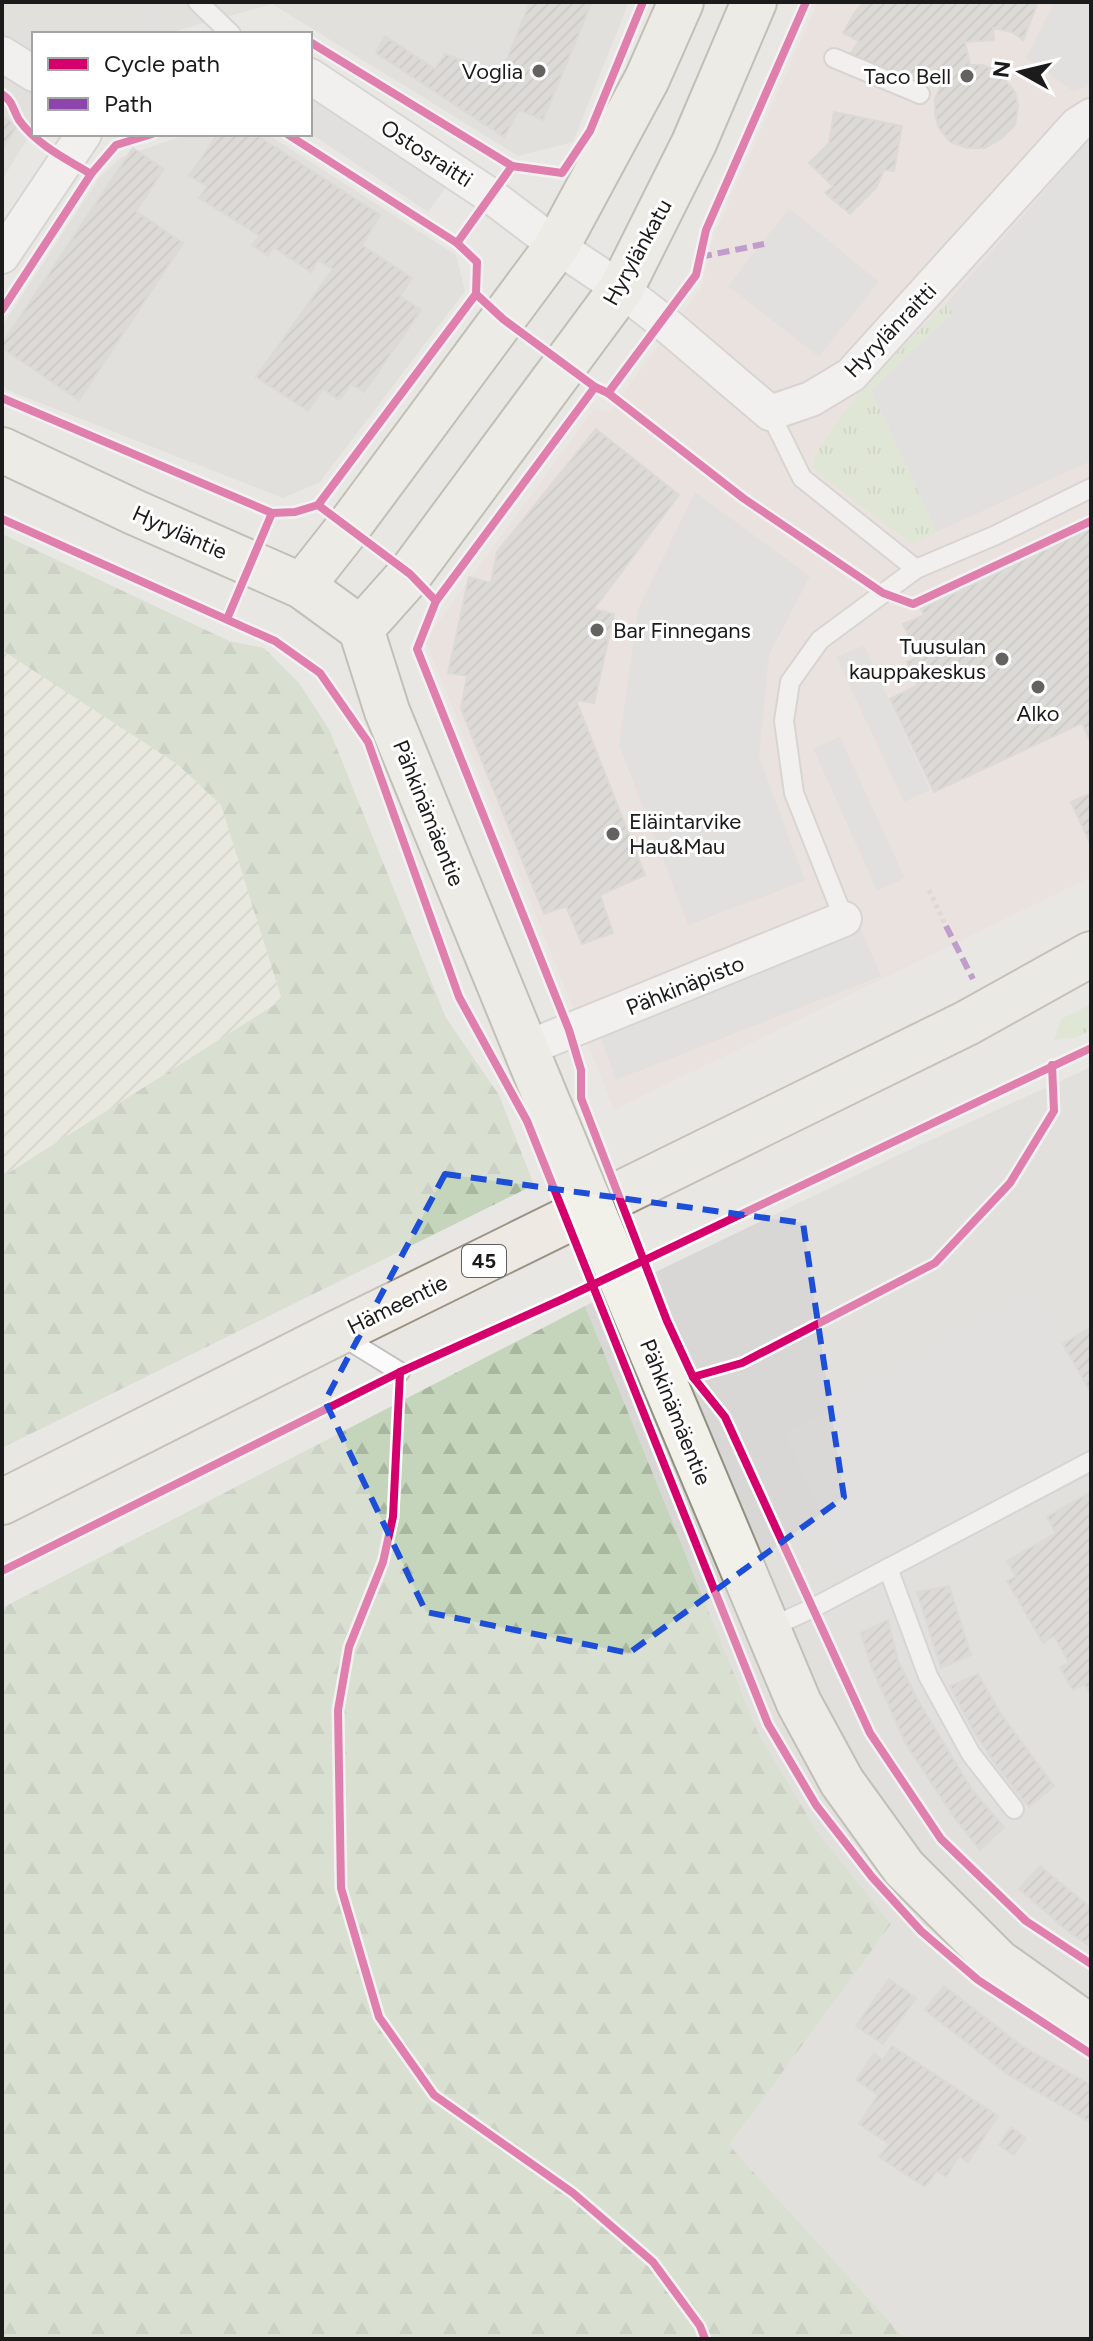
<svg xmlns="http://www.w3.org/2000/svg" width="1093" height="2341" font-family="Figtree,sans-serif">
<defs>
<pattern id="farmland-furrows" width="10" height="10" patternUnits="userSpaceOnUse" patternTransform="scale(2)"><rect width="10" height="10" fill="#e7e8d7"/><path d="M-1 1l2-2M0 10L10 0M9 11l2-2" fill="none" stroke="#c6c6b8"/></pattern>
<pattern id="grass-tufts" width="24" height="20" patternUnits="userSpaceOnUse" patternTransform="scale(2)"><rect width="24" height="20" fill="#d6e4c5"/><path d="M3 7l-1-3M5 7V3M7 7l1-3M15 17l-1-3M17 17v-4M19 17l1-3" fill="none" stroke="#b7c3a9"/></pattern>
<pattern id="forest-firs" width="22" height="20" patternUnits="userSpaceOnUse" patternTransform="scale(2)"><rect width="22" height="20" fill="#c5d5bb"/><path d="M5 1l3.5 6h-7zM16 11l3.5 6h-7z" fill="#a9b6a0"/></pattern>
<pattern id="building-hatch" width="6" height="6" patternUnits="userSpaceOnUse" patternTransform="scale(2)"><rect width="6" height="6" fill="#ccc9c6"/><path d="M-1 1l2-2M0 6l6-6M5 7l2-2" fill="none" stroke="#afacaa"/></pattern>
</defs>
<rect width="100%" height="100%" fill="#e9e7e3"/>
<g fill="#d8d7d5">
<path d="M 2,2 L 629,2 L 573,142 L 518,156 L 272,4 L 172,32 L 34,34 L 34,128 L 2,180 Z"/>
<path d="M 188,134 L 267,134 L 456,255 L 465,291 L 320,482 L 283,498 L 7,390 L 2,382 L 2,326 L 98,179 L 121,157 Z"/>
<path d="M 1091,1067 L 1091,2339 L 905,2339 L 729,2145 L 891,1924 L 818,1833 L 758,1733 L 585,1306 L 896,1156 Z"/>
</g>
<path fill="#eadcda" d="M 818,2 L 1091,2 L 1091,877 L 614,1110 L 425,640 L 594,409 L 609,412 L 701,288 L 715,233 Z"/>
<path fill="url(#farmland-furrows)" d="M 3,650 L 177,764 L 221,805 L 282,1000 L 2,1177 Z"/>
<g fill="url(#grass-tufts)">
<path d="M 946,304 L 954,312 L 871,390 L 937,532 L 911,544 L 812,468 L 820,446 L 864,385 Z"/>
<path d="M 1091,1004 L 1091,1030 L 1076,1038 L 1054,1040 L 1061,1019 Z"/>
</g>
<g fill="url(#forest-firs)">
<path d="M 2,534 L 229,641 L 264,648 L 299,683 L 329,729 L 446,1018 L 499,1095 L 534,1185 L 2,1448 L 2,1177 L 282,1000 L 221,805 L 177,764 L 2,650 Z"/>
<path d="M 585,1306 L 758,1733 L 818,1833 L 891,1924 L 729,2145 L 905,2339 L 2,2339 L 2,1608 Z"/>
</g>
<g fill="#d9d8d7">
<path d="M 123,2 L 173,2 L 158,25 Z"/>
<path d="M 1054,2 L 1091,2 L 1091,85 L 1074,92 L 1026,58 Z"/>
<path d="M 310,97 L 446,187 L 428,212 L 310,133 Z"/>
<path d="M 1091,137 L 1091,461 L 937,532 L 871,390 L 953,313 L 946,304 Z"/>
<path d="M 789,208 L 879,282 L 819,357 L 728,286 Z"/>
<path d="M 695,492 L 810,576 L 769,655 L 759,756 L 805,881 L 688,925 L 619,745 L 638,609 Z"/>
<path d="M 864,645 L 930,790 L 904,802 L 836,657 Z"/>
<path d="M 840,737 L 905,878 L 877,891 L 813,748 Z"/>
<path d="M 860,927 L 881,976 L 616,1080 L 598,1031 Z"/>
<path d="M 1033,1295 L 1091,1398 L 1091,1435 L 844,1565 L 786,1434 Z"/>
</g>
<g fill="url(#building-hatch)" stroke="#ccc9c5" stroke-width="2">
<path d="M 530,2 L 592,2 L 543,120 L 519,110 L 504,137 L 376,53 L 385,36 L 435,69 L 445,54 L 501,74 Z"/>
<path d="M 864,2 L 1038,2 L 1023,40 L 1012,32 L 993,28 L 994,40 L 965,42 L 970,65 L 983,65 L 997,71 L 1015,92 L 1018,106 L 1015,125 L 1002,138 L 985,148 L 967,148 L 950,142 L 939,128 L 935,115 L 935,99 L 942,83 L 922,68 L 913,86 L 847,59 L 859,41 L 843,33 L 855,12 Z"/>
<path d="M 834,112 L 902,126 L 894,171 L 884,170 L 876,188 L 850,214 L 825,193 L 833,186 L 809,163 L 829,143 Z"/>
<path d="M 2,116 L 17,126 L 2,150 Z"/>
<path d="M 218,134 L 255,134 L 380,215 L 362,245 L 412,278 L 400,296 L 421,310 L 364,392 L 351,384 L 339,400 L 323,389 L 308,411 L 256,377 L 333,269 L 318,260 L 311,272 L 273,247 L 268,256 L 252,245 L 260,236 L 199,198 L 207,186 L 189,176 Z"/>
<path d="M 133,148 L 164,169 L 136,211 L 183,243 L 79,400 L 2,348 L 2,344 Z"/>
<path d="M 596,429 L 679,495 L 594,609 L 614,614 L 594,703 L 576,700 L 645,875 L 600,895 L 613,933 L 582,944 L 566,906 L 544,914 L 461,709 L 467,676 L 448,673 L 469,577 L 491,583 L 497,552 Z"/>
<path d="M 1091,528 L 1091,743 L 1082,723 L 934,792 L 890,699 L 918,685 L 907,662 L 918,656 L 903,624 L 924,615 L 921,609 Z"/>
<path d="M 1091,793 L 1091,845 L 1071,802 Z"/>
<path d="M 1091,1327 L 1091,1393 L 1063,1344 Z"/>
<path d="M 1091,1492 L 1091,1695 L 1084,1684 L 1073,1690 L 1060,1668 L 1069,1663 L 1054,1636 L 1043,1643 L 1007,1581 L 1016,1576 L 1007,1561 L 1056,1533 L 1047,1517 Z"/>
<path d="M 949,1586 L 971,1655 L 941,1668 L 917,1592 Z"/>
<path d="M 888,1620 L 898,1661 L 917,1699 L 972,1790 L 1004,1827 L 980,1850 L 954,1817 L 906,1744 L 871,1666 L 861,1633 Z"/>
<path d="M 978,1674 L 1001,1714 L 1054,1786 L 1029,1807 L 996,1765 L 973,1730 L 950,1686 Z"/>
<path d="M 1040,1866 L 1091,1908 L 1091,1947 L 1069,1932 L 1019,1889 Z"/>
<path d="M 889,1979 L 916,1998 L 883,2044 L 856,2026 Z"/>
<path d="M 944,1986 L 1022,2046 L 1091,2085 L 1091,2123 L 1007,2074 L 925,2010 Z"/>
<path d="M 892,2046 L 998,2116 L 968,2162 L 959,2156 L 946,2177 L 937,2171 L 925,2187 L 879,2157 L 889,2144 L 859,2124 L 878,2095 L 856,2080 L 874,2054 L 883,2060 Z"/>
<path d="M 1011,2127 L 1026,2138 L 1014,2155 L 999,2145 Z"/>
</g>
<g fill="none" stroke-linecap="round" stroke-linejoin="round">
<g stroke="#c0bfbe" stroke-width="22">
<g id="lane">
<path d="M 198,2 L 231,34"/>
<path d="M 834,58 L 920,94"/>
<path d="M 770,413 L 802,478 L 916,569"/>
<path d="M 844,919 L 794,793 L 784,721 L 790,682 L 820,640 L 916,569 L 996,535 L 1091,488"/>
<path d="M 340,1335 L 400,1372"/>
<path d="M 888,1568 L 928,1676 L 971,1754 L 1014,1809"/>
<path d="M 767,1629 L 813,1608 L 1091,1461"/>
</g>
</g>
<g stroke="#c0bfbe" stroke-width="38">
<g id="street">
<path d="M 2,54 L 34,74"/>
<path d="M 310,76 L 491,196 L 557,246 L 621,289 L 662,321 L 770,413 L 811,399 L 851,375 L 1077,125 L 1091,116"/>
<path d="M 2,256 L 84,134"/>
<path d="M 525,1049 L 844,919"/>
</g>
</g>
<g stroke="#8f907e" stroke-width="48">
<g id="secondary">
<path d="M 2,450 L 134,512 L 302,586 L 361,629 L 387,711 L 550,1108"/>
<path d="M 302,586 L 347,529 L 557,246 L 647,79 L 681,2"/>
<path d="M 361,629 L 410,574 L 621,289 L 694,143 L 754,2"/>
<path d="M 647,1341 L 799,1703 L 842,1782 L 904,1868 L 998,1962 L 1091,2028"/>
</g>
</g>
<g stroke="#9b9383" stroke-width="48">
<path id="primary" d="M 2,1502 L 337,1333 L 967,1023 L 1091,954"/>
</g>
<path stroke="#d3c7c5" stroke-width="5" stroke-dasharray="4 4" stroke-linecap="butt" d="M 929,890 L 946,926"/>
<use href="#lane" stroke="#fcfbfb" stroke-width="18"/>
<use href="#street" stroke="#fcfbfb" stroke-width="34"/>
<use href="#secondary" stroke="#f1f0e9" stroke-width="44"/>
<use href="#primary" stroke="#eeeae3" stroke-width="44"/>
<g stroke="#8f907e" stroke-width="48" stroke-linecap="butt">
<path id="secondary-bridge" d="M 550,1108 L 647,1341"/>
</g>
<use href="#secondary-bridge" stroke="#f1f0e9" stroke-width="44"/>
<g stroke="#8e44ad" stroke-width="6" stroke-dasharray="12 6" stroke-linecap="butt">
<path d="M 700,257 L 764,244"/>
<path d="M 946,926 L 973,979"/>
</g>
<g stroke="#fff" stroke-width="13">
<g id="cycleway">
<path d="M 310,42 L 512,166"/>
<path d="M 2,94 C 13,101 13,110 19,120 C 36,144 66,159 91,174"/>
<path d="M 287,134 L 457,243"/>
<path d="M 476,294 L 503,319 L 595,387"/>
<path d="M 2,310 L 91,174 L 116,145 L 152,134"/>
<path d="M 608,393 L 743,498 L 883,593 L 913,604 L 1091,521"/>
<path d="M 2,398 L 272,513 L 295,512 L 318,505 L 410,574 L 436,601 L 417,649 L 569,1030 L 581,1070 L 581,1098 L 667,1321 L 693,1377 L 725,1417 L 870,1733 L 941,1839 L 1026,1921 L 1091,1964"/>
<path d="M 318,505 L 476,294 L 477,262 L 457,243 L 512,166 L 562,173 L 590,131 L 643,2"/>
<path d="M 2,519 L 275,641 L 320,673 L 368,742 L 459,997 L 527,1121 L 768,1724 L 816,1805 L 872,1877 L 921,1931 L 978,1980 L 1091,2054"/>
<path d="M 436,601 L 595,387 L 608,393 L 696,275 L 706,230 L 806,2"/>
<path d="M 227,619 L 272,513"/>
<path d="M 400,1372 L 393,1517 L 383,1562 L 349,1647 L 338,1710 L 341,1888 L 379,2017 L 434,2095 L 573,2193 L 653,2262 L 700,2326 L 705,2339"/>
<path d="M 693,1377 L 742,1363 L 935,1263 L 1010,1183 L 1054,1111 L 1052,1065"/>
<path d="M 2,1571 L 400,1372 L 565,1298 L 1091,1048"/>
</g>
</g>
<use href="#cycleway" stroke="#d6006c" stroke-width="8"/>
</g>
<path d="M0 0H1093V2341H0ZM 445,1174 L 803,1223 L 844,1497 L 629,1653 L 426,1612 L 325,1401 Z" fill="#e9e7e3" fill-opacity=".55" fill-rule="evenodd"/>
<path fill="none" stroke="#1d4ed8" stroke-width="6" stroke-dasharray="16 10" stroke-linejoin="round" d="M 445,1174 L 803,1223 L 844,1497 L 629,1653 L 426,1612 L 325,1401 Z"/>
<g fill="#636261" stroke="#fff" stroke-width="3">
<circle cx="539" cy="71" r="8"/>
<circle cx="967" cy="76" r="8"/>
<circle cx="597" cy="630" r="8"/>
<circle cx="1002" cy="659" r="8"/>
<circle cx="1038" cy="687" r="8"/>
<circle cx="613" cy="834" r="8"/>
</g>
<g text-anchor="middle" stroke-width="6" stroke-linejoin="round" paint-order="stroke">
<rect fill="#fff" stroke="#5f5f5f" stroke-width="2" x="462" y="1245" width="44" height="32" rx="6"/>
<g font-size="20" font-weight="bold" fill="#1b1b1b">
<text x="484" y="1268">45</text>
</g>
<g font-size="22" fill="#1b1b1b" stroke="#fff" text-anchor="end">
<text x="523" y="79">Voglia</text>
<text x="951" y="84">Taco Bell</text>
<text x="613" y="638" text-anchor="start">Bar Finnegans</text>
<text x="986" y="654">Tuusulan<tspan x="986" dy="25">kauppakeskus</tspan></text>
<text x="1038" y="721" text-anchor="middle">Alko</text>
<text x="629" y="829" text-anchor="start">Eläintarvike<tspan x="629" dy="25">Hau&amp;Mau</tspan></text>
</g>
<g font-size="22" fill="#1b1b1b" stroke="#fff">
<text transform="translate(427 153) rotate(33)" y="8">Ostosraitti</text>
<text transform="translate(637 252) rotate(-61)" y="8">Hyrylänkatu</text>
<text transform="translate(890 330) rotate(-46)" y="8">Hyrylänraitti</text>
<text transform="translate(180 532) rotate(24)" y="8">Hyryläntie</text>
<text transform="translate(429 813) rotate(68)" y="8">Pähkinämäentie</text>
<text transform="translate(685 985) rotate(-22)" y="8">Pähkinäpisto</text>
<text transform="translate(397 1304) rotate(-26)" y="8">Hämeentie</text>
<text transform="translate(676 1412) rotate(68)" y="8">Pähkinämäentie</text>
</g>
</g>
<rect width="1093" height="2341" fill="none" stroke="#1b1b1b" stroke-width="8"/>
<rect x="32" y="32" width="280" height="104" fill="#ffffff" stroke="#a4a4a4" stroke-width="2"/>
<rect x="48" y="58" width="40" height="12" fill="#d6006c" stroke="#a4a4a4" stroke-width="2"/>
<text x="104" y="72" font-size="24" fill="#1b1b1b">Cycle path</text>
<rect x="48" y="98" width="40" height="12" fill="#8e44ad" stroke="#a4a4a4" stroke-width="2"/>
<text x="104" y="112" font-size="24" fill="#1b1b1b">Path</text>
<g transform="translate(1021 72) rotate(278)" stroke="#ffffff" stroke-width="6" paint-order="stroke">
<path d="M0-6L14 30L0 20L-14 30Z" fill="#1b1b1b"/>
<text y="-12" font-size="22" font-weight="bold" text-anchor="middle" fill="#1b1b1b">N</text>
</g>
</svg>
